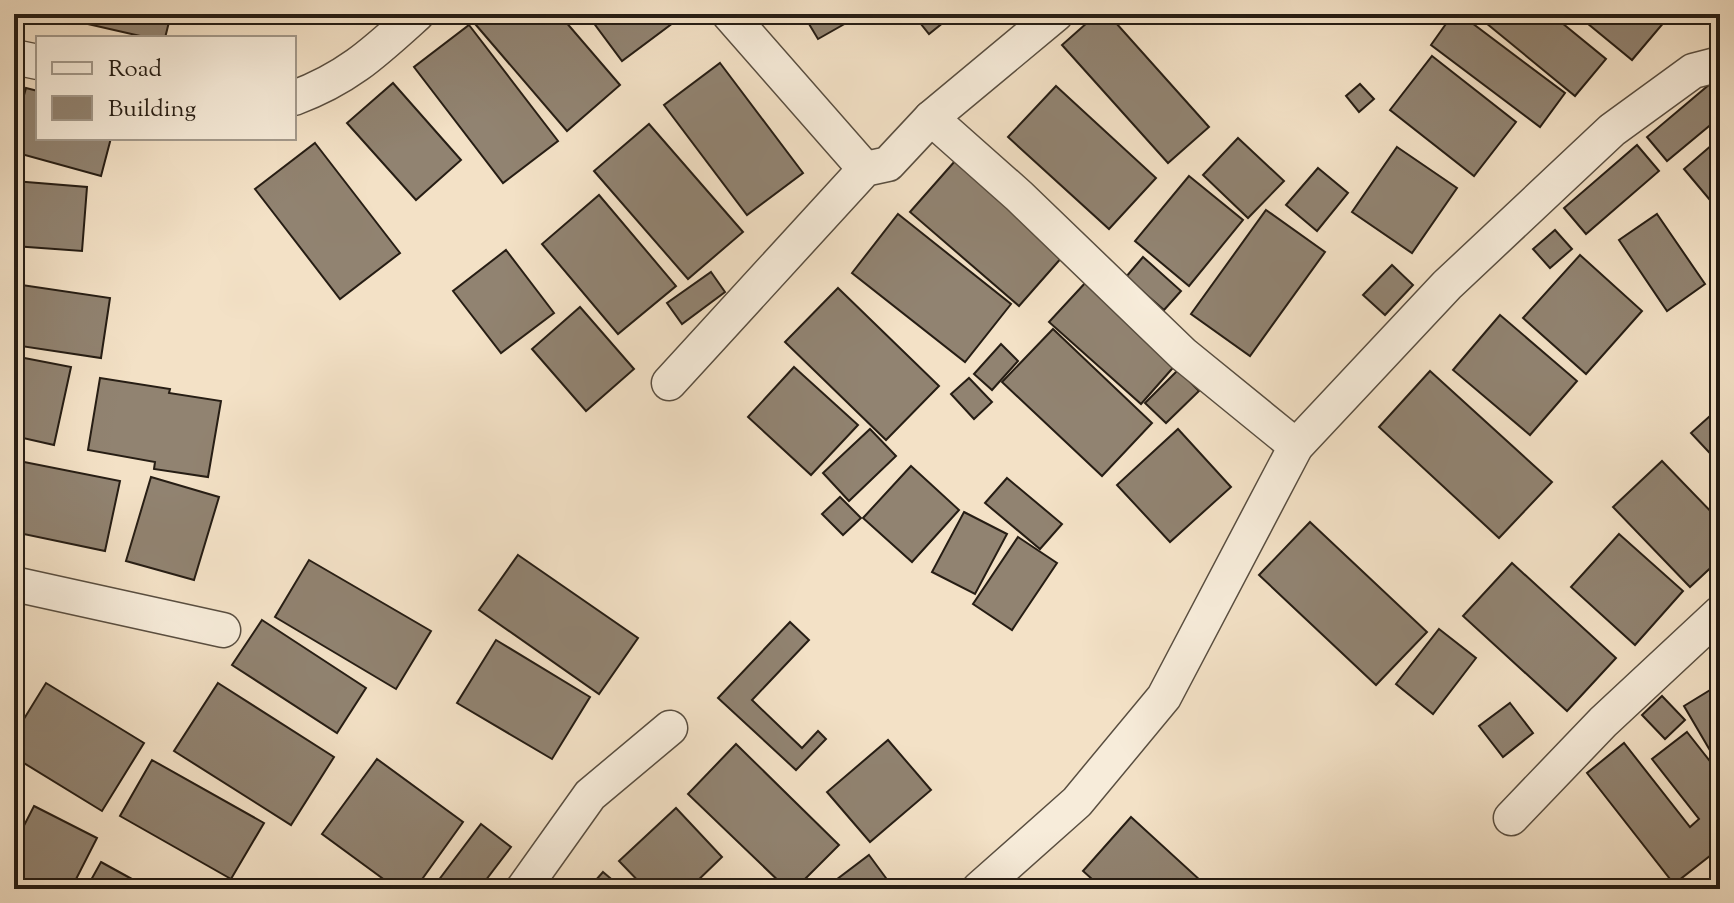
<svg xmlns="http://www.w3.org/2000/svg" width="1734" height="903" font-family="'Sorts Mill Goudy',serif">
<rect width="100%" height="100%" fill="#f3e1c6"/>
<filter id="stains"><feTurbulence type="fractalNoise" baseFrequency=".0025" numOctaves="4"/><feColorMatrix values="0 0 0 0 .2 0 0 0 0 .09 0 0 0 0 .02 0 0 0 .5 -.17"/></filter>
<radialGradient id="worn" r=".72"><stop offset=".6" stop-color="#630" stop-opacity="0"/><stop offset="1" stop-color="#630" stop-opacity=".3"/></radialGradient>
<g fill="#918371" stroke="#261d14" stroke-width="2">
<path d="M 44,14 L 171,14 L 165,38 L 149,38 Z"/>
<path d="M 489,14 L 559,14 L 620,85 L 567,131 L 476,25 Z"/>
<path d="M 587,14 L 685,14 L 622,61 Z"/>
<path d="M 803,14 L 862,14 L 818,39 Z"/>
<path d="M 913,14 L 954,14 L 929,34 Z"/>
<path d="M 1097,14 L 1108,14 L 1209,127 L 1168,163 L 1062,45 Z"/>
<path d="M 1453,14 L 1460,14 L 1565,93 L 1540,127 L 1431,45 Z"/>
<path d="M 1475,14 L 1551,14 L 1606,59 L 1575,96 Z"/>
<path d="M 1576,14 L 1671,14 L 1632,60 Z"/>
<path d="M 469,25 L 558,141 L 503,183 L 414,67 Z"/>
<path d="M 1432,56 L 1516,122 L 1474,176 L 1390,110 Z"/>
<path d="M 720,63 L 803,173 L 747,215 L 664,105 Z"/>
<path d="M 393,83 L 461,160 L 416,200 L 347,123 Z"/>
<path d="M 1360,84 L 1374,99 L 1359,112 L 1346,96 Z"/>
<path d="M 1710,84 L 1720,96 L 1720,117 L 1667,161 L 1647,137 Z"/>
<path d="M 1056,86 L 1156,178 L 1109,229 L 1008,137 Z"/>
<path d="M 26,88 L 38,91 L 38,138 L 111,138 L 101,176 L 14,152 L 14,131 Z"/>
<path d="M 649,124 L 743,232 L 688,279 L 594,171 Z"/>
<path d="M 1238,138 L 1284,181 L 1248,218 L 1203,175 Z"/>
<path d="M 1720,138 L 1720,212 L 1684,169 Z"/>
<path d="M 315,143 L 400,253 L 340,299 L 255,189 Z"/>
<path d="M 1637,145 L 1659,171 L 1586,234 L 1564,208 Z"/>
<path d="M 1397,147 L 1457,188 L 1412,253 L 1352,212 Z"/>
<path d="M 955,161 L 1063,256 L 1019,306 L 910,212 Z"/>
<path d="M 1318,168 L 1348,193 L 1317,231 L 1286,205 Z"/>
<path d="M 1189,176 L 1243,220 L 1189,286 L 1135,241 Z"/>
<path d="M 14,181 L 87,187 L 82,251 L 14,246 Z"/>
<path d="M 599,195 L 676,286 L 618,334 L 542,244 Z"/>
<path d="M 1266,210 L 1325,252 L 1250,356 L 1191,314 Z"/>
<path d="M 898,214 L 1011,304 L 965,362 L 852,273 Z"/>
<path d="M 1657,214 L 1705,284 L 1667,311 L 1619,240 Z"/>
<path d="M 1555,230 L 1572,249 L 1550,268 L 1533,249 Z"/>
<path d="M 506,250 L 554,313 L 501,353 L 453,291 Z"/>
<path d="M 1580,255 L 1642,311 L 1586,374 L 1523,318 Z"/>
<path d="M 1143,257 L 1181,291 L 1164,310 L 1126,277 Z"/>
<path d="M 1392,265 L 1413,285 L 1385,315 L 1363,295 Z"/>
<path d="M 711,272 L 725,292 L 682,324 L 667,303 Z"/>
<path d="M 1087,281 L 1178,362 L 1141,404 L 1049,322 Z"/>
<path d="M 15,284 L 110,298 L 101,358 L 14,345 Z"/>
<path d="M 838,288 L 939,386 L 886,440 L 785,342 Z"/>
<path d="M 580,307 L 634,369 L 586,411 L 532,349 Z"/>
<path d="M 1500,315 L 1577,381 L 1530,435 L 1453,370 Z"/>
<path d="M 1053,329 L 1152,423 L 1102,476 L 1002,382 Z"/>
<path d="M 1001,344 L 1018,361 L 992,390 L 974,374 Z"/>
<path d="M 14,356 L 71,367 L 54,445 L 14,436 Z"/>
<path d="M 794,367 L 858,425 L 811,475 L 748,417 Z"/>
<path d="M 1178,370 L 1199,391 L 1166,423 L 1145,403 Z"/>
<path d="M 1430,371 L 1552,482 L 1499,538 L 1379,427 Z"/>
<path d="M 100,378 L 170,389 L 169,393 L 221,401 L 208,477 L 154,469 L 155,462 L 88,450 Z"/>
<path d="M 969,378 L 992,402 L 974,419 L 951,394 Z"/>
<path d="M 1720,407 L 1720,464 L 1691,433 Z"/>
<path d="M 870,429 L 896,456 L 849,501 L 823,473 Z"/>
<path d="M 1178,429 L 1231,487 L 1170,542 L 1117,485 Z"/>
<path d="M 14,460 L 120,481 L 105,551 L 14,532 Z"/>
<path d="M 1662,461 L 1720,521 L 1720,559 L 1690,587 L 1613,507 Z"/>
<path d="M 911,466 L 959,510 L 912,562 L 863,518 Z"/>
<path d="M 151,477 L 219,497 L 194,580 L 126,561 Z"/>
<path d="M 1007,478 L 1062,524 L 1040,549 L 985,503 Z"/>
<path d="M 840,497 L 861,518 L 843,535 L 822,514 Z"/>
<path d="M 964,512 L 1007,534 L 975,594 L 932,572 Z"/>
<path d="M 1310,522 L 1427,632 L 1376,685 L 1259,575 Z"/>
<path d="M 1619,534 L 1683,591 L 1635,645 L 1571,587 Z"/>
<path d="M 1018,537 L 1057,563 L 1012,630 L 973,604 Z"/>
<path d="M 518,555 L 638,638 L 599,694 L 479,610 Z"/>
<path d="M 309,560 L 431,631 L 396,689 L 275,617 Z"/>
<path d="M 1512,563 L 1616,658 L 1567,711 L 1463,616 Z"/>
<path d="M 262,620 L 366,688 L 337,733 L 232,665 Z"/>
<path d="M 790,622 L 809,640 L 752,700 L 802,748 L 818,731 L 826,739 L 796,770 L 718,698 Z"/>
<path d="M 1439,629 L 1476,658 L 1433,714 L 1396,684 Z"/>
<path d="M 496,640 L 590,697 L 552,759 L 457,703 Z"/>
<path d="M 46,683 L 144,743 L 102,811 L 14,757 L 14,735 Z"/>
<path d="M 218,683 L 334,757 L 291,825 L 174,751 Z"/>
<path d="M 1720,684 L 1720,763 L 1718,764 L 1684,706 Z"/>
<path d="M 1662,696 L 1685,720 L 1665,739 L 1642,715 Z"/>
<path d="M 1510,703 L 1533,733 L 1503,757 L 1479,726 Z"/>
<path d="M 1687,732 L 1720,774 L 1720,848 L 1674,884 L 1587,773 L 1624,743 L 1690,827 L 1699,819 L 1652,759 Z"/>
<path d="M 888,740 L 931,790 L 870,842 L 827,792 Z"/>
<path d="M 736,744 L 839,845 L 795,889 L 787,889 L 688,794 Z"/>
<path d="M 377,759 L 463,822 L 415,889 L 397,889 L 322,834 Z"/>
<path d="M 152,760 L 264,823 L 231,879 L 120,816 Z"/>
<path d="M 34,806 L 97,838 L 71,889 L 14,889 L 14,845 Z"/>
<path d="M 676,808 L 722,857 L 689,889 L 646,889 L 619,861 Z"/>
<path d="M 1131,817 L 1201,881 L 1194,889 L 1103,889 L 1083,871 Z"/>
<path d="M 481,824 L 511,847 L 479,889 L 432,889 Z"/>
<path d="M 869,855 L 894,889 L 824,889 Z"/>
<path d="M 101,862 L 150,889 L 86,889 Z"/>
<path d="M 603,872 L 623,889 L 588,889 Z"/>
</g>
<g fill="none" stroke-linecap="round" stroke-linejoin="round">
<g stroke="#594e40" stroke-width="37">
<g id="minor">
<path d="M 729,14 L 865,169"/>
<path d="M 14,57 L 38,62"/>
<path d="M 294,98 C 348,78 375,52 417,14"/>
<path d="M 931,118 L 1019,196 L 1183,354 L 1296,446"/>
<path d="M 669,383 L 865,169 L 888,164 L 931,118 L 1056,14"/>
<path d="M 14,584 L 223,630"/>
<path d="M 1511,818 L 1603,722 L 1720,613"/>
<path d="M 523,889 L 590,795 L 670,728"/>
<path d="M 979,889 L 1077,802 L 1164,697 L 1296,446 L 1447,285 L 1612,130 L 1693,71 L 1720,64"/>
</g>
</g>
<use href="#minor" stroke="#f7ecda" stroke-width="34"/>
</g>
<rect width="1734" height="903" fill="none" stroke="#f3e1c6" stroke-width="48"/>
<rect x="16" y="16" width="1702" height="871" fill="none" stroke="#261d14" stroke-width="4"/>
<rect x="24" y="24" width="1686" height="855" fill="none" stroke="#261d14" stroke-width="2"/>
<rect x="36" y="36" width="260" height="104" fill="#f7ecda" stroke="#a3998b" stroke-width="2"/>
<rect x="52" y="62" width="40" height="12" fill="#f7ecda" stroke="#a3998b" stroke-width="2"/>
<text x="108" y="76" font-size="24" fill="#261d14">Road</text>
<rect x="52" y="96" width="40" height="24" fill="#918371" stroke="#a3998b" stroke-width="2"/>
<text x="108" y="116" font-size="24" fill="#261d14">Building</text>
<rect width="100%" height="100%" filter="url(#stains)"/>
<rect width="100%" height="100%" fill="url(#worn)"/>
</svg>
